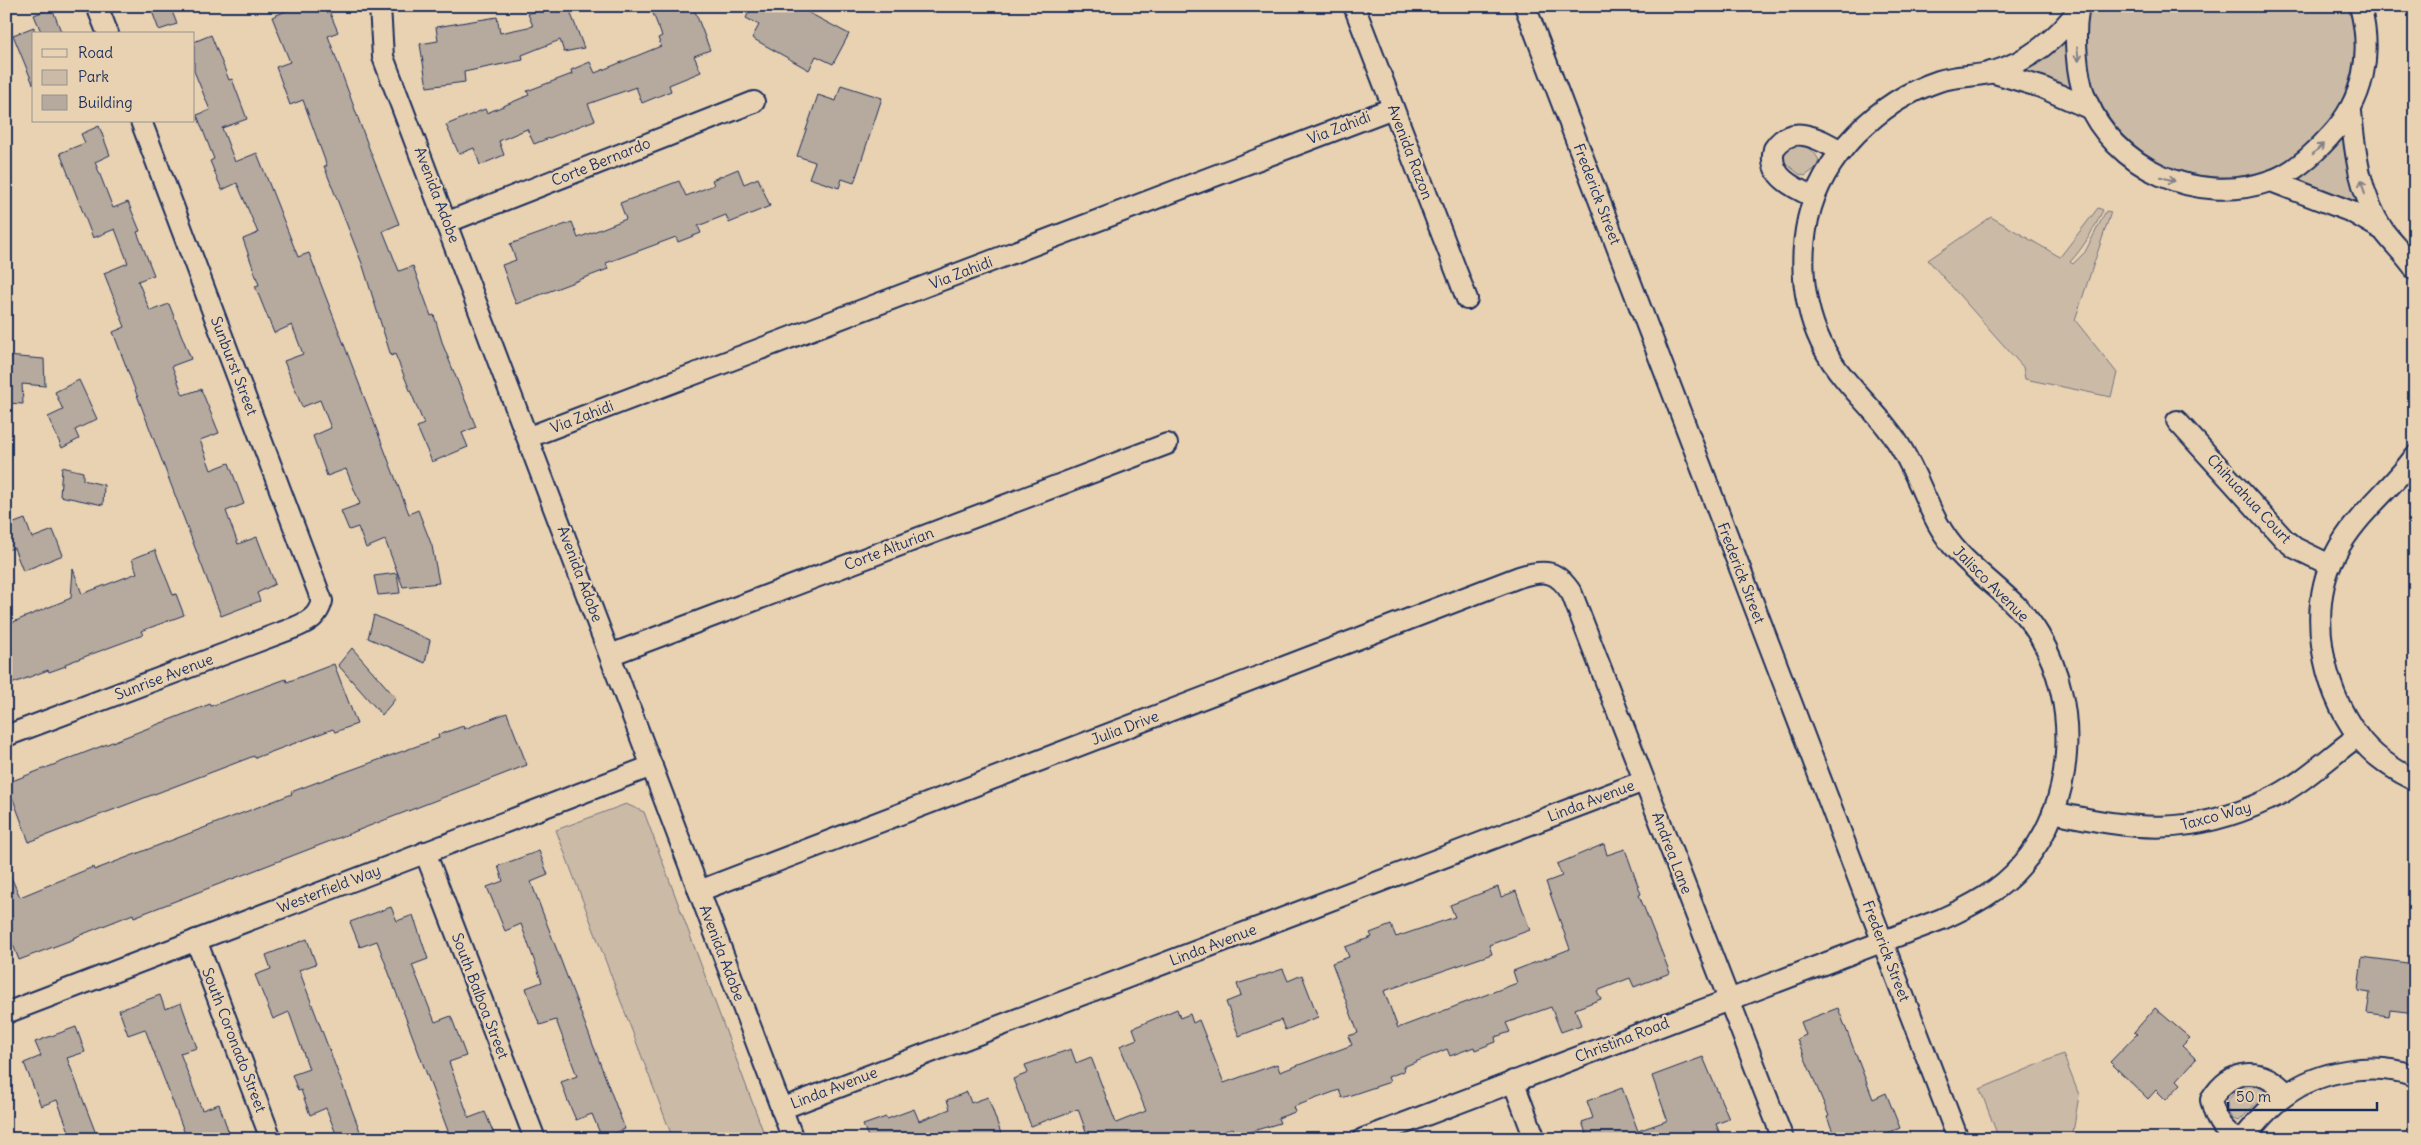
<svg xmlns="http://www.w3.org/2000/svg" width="2421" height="1145" font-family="Delius,sans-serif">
<rect width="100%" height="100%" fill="#e9d2b2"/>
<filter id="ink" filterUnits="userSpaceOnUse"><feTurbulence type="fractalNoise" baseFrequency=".02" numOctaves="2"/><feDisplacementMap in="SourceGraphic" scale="10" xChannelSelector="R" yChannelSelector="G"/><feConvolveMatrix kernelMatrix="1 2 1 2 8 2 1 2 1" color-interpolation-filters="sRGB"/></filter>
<g filter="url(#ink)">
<g fill="#cbbaa6" stroke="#737482">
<path d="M 2091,6 L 2349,6 C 2357,30 2356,54 2350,77 C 2319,196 2166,212 2104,109 C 2086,80 2081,39 2091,6 Z"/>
<path d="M 2064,39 L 2067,40 L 2073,90 L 2068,90 L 2048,78 L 2028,75 L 2025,68 Z"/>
<path d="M 2341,139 L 2345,145 L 2359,200 L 2355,203 L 2299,182 L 2296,178 Z"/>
<path d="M 1797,143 C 1807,146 1816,152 1819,161 L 1816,168 L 1805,176 L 1799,174 L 1784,162 L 1785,150 Z"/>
<path d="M 2098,208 L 2103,210 C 2094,229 2084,247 2070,262 L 2073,264 L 2085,252 L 2106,211 L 2111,212 L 2075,320 L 2117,373 L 2111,397 L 2025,379 L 2023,367 L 1928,260 L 1991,217 L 2060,257 Z"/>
<path d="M 626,804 L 644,812 L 766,1139 L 673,1139 L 556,830 Z"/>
<path d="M 2063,1054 L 2079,1095 L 2072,1139 L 1999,1139 L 1980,1089 Z"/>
<path d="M 2253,1084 L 2262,1087 L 2266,1093 L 2239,1121 L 2232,1119 L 2228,1111 L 2227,1101 L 2241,1085 Z"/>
</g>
<g fill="#b6a99d" stroke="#1b2f5e">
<path d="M 150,6 L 170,6 L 177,24 L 159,30 Z"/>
<path d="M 298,6 L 327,6 L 338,32 L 328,36 L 369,148 L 399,224 L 383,231 L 399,271 L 413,266 L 431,316 L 434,315 L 443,345 L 476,427 L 462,433 L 468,447 L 432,462 L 417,427 L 424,424 L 395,354 L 391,356 L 363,266 L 324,166 L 327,166 L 303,100 L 290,105 L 276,67 L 290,62 L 272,17 Z"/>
<path d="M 548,6 L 568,6 L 584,48 L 564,52 L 560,40 L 522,55 L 523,60 L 464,72 L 465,82 L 427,87 L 420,44 L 438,41 L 436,27 L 497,17 L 500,33 L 533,26 L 528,14 Z"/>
<path d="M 650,6 L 693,6 L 710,50 L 694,56 L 701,72 L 669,85 L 671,91 L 642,103 L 636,87 L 588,104 L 595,120 L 534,144 L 527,129 L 499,141 L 504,155 L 480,165 L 474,148 L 459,154 L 446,125 L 485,109 L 487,113 L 529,95 L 527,91 L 572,74 L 571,70 L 590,62 L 595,73 L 661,46 L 658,38 L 662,36 Z"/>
<path d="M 752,6 L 796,6 L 849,34 L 833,64 L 816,56 L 809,70 L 752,38 L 759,25 L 746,18 Z"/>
<path d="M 52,8 L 62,34 L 42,34 L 34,15 Z"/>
<path d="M 34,27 L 34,84 L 33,84 L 13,35 Z"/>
<path d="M 211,35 L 229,80 L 232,79 L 247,119 L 222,128 L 235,162 L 257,153 L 298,257 L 309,253 L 409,514 L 418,510 L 432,546 L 439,583 L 403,587 L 385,540 L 366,548 L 358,527 L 349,530 L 341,511 L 360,504 L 346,469 L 327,476 L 313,436 L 331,428 L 320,400 L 302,407 L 284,361 L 303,354 L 292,325 L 274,333 L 255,286 L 259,285 L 243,239 L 258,233 L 237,183 L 222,190 L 210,161 L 214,159 L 197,115 L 210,110 L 194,71 L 194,42 Z"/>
<path d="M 841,85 L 882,98 L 854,183 L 842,179 L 839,188 L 809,178 L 815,162 L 797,156 L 818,95 L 836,101 Z"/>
<path d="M 99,126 L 110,155 L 95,162 L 113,208 L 128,202 L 140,231 L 137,232 L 154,275 L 138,281 L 150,311 L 169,304 L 191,359 L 172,366 L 183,395 L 201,389 L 219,433 L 200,440 L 211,470 L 229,463 L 244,504 L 226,511 L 238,544 L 257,537 L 275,584 L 257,593 L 260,601 L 221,616 L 113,332 L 125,327 L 104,273 L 128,263 L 115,229 L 93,238 L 60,153 L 85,143 L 81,134 Z"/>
<path d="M 738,169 L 744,184 L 758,178 L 770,206 L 729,223 L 726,215 L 698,226 L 701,233 L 678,242 L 676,237 L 606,263 L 608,269 L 516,304 L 502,265 L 516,260 L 510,244 L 572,222 L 578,238 L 626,219 L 620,203 L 679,181 L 686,196 L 714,185 L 712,180 Z"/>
<path d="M 6,356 L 44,359 L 45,386 L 22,384 L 23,404 L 6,403 Z"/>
<path d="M 79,380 L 97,419 L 75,430 L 79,439 L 62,448 L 48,417 L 63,410 L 55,392 Z"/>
<path d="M 62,467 L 83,472 L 83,480 L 104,485 L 103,505 L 60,496 Z"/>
<path d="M 25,519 L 32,538 L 53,530 L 63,555 L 23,571 L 14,548 L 6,550 L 6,526 Z"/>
<path d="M 155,550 L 173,595 L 176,594 L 184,615 L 141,631 L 143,635 L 65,664 L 66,666 L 49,672 L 48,670 L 6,686 L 6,625 L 71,598 L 73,569 L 82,594 L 137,573 L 132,559 Z"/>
<path d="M 397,573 L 400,593 L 378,595 L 374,576 Z"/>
<path d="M 374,615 L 430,640 L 425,663 L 368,638 Z"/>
<path d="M 352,648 L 396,698 L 382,715 L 338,665 Z"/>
<path d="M 334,664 L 357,724 L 335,732 L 333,729 L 255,758 L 254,756 L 29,842 L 7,783 L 210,704 L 211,706 L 286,679 L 287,682 Z"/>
<path d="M 507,713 L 527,765 L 134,917 L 133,914 L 73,938 L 74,939 L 19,960 L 6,927 L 6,866 L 20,897 L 93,867 L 94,870 L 292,794 L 291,792 L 315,783 L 439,738 L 438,735 L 463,726 L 464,729 Z"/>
<path d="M 1604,844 L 1607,855 L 1625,849 L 1641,894 L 1639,895 L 1670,973 L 1634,987 L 1630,978 L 1597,991 L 1601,999 L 1575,1009 L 1581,1025 L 1561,1032 L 1551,1007 L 1506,1023 L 1510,1032 L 1495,1037 L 1496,1042 L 1475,1050 L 1474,1047 L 1450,1056 L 1447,1049 L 1403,1067 L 1404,1071 L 1388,1077 L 1390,1082 L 1342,1098 L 1339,1090 L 1293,1107 L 1295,1112 L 1278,1118 L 1280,1123 L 1236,1136 L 1233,1128 L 1203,1139 L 1078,1139 L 1087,1134 L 1078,1109 L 1031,1126 L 1013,1079 L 1028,1073 L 1025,1065 L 1071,1049 L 1076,1063 L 1091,1057 L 1116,1123 L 1146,1111 L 1120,1046 L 1137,1039 L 1133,1028 L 1177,1009 L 1180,1018 L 1190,1014 L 1193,1023 L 1199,1020 L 1224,1083 L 1277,1064 L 1280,1072 L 1352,1045 L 1348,1036 L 1358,1033 L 1332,963 L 1349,957 L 1345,947 L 1372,937 L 1370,933 L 1391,925 L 1396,937 L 1455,917 L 1450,905 L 1498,887 L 1501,897 L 1516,891 L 1530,930 L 1489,945 L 1492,954 L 1384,991 L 1398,1028 L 1517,983 L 1513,971 L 1570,949 L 1546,882 L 1562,876 L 1557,864 Z"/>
<path d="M 539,851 L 548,875 L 531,882 L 625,1129 L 602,1138 L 592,1114 L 576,1120 L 567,1099 L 561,1082 L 577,1076 L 556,1020 L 540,1025 L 533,1009 L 526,988 L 542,982 L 521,924 L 505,931 L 487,887 L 503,881 L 498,866 Z"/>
<path d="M 391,907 L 397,921 L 413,915 L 428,959 L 412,965 L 435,1022 L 451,1016 L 466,1056 L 449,1062 L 469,1118 L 485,1112 L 496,1139 L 451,1139 L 377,941 L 360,947 L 350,922 Z"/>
<path d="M 307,939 L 316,964 L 299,970 L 363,1139 L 338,1139 L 326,1108 L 310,1115 L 301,1090 L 298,1091 L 292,1075 L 309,1069 L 289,1012 L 273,1019 L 255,975 L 271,969 L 266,955 Z"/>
<path d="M 2362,957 L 2415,964 L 2415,1013 L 2390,1010 L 2389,1016 L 2367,1013 L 2370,993 L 2358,991 Z"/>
<path d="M 1283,969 L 1288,981 L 1302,975 L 1318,1017 L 1285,1030 L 1281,1020 L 1239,1036 L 1226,1002 L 1241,996 L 1237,984 Z"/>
<path d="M 160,995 L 165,1009 L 181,1003 L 197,1048 L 180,1053 L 202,1110 L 219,1104 L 231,1139 L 187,1139 L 145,1029 L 128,1035 L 119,1010 Z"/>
<path d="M 1838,1008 L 1873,1099 L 1886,1093 L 1900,1128 L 1873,1139 L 1844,1139 L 1842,1134 L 1835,1137 L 1827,1117 L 1829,1116 L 1797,1039 L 1806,1035 L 1801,1022 Z"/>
<path d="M 2155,1008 L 2190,1038 L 2182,1046 L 2196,1059 L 2177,1080 L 2181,1084 L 2166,1100 L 2156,1090 L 2148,1099 L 2110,1062 L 2137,1034 L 2134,1032 Z"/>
<path d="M 76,1027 L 85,1052 L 67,1058 L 98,1139 L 72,1139 L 57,1100 L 41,1106 L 24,1063 L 41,1056 L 35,1042 Z"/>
<path d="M 1703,1057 L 1729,1119 L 1716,1124 L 1722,1139 L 1588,1139 L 1582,1122 L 1593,1118 L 1587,1101 L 1622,1088 L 1638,1131 L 1666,1121 L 1667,1119 L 1652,1076 Z"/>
<path d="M 967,1092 L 971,1103 L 988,1097 L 1003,1139 L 869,1139 L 863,1125 L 886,1117 L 887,1119 L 914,1109 L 919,1121 L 950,1109 L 947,1100 Z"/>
</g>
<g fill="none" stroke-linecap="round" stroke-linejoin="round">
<g stroke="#1b2f5e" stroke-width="24">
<g id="street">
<path d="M 97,6 L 108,34"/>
<path d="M 380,6 L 383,57 L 793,1139"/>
<path d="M 1354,6 L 1467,299"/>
<path d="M 1525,6 L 1958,1139"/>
<path d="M 2078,11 C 2074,35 2076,73 2085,97 C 2114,169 2197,206 2270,181 C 2294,173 2314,154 2330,136 C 2364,100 2373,54 2360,6"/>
<path d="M 1991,72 L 2041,87 L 2091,109"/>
<path d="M 2351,112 C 2355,154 2360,195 2383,230 C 2393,244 2406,255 2415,269"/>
<path d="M 2271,181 L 2352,212 L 2383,230"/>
<path d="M 1814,197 C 1794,188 1767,176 1774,149 C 1792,122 1819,139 1841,151"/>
<path d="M 448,222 L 754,102"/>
<path d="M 2177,421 L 2284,539 L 2295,548 L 2330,565"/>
<path d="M 529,437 L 1393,108"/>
<path d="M 2415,456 C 2391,490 2355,515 2336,553 C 2306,608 2322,687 2358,736 C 2372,755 2394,770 2415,780"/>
<path d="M 610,655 L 1167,444"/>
<path d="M 6,736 L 296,627 C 310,621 318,616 322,601 L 141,121"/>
<path d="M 2053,812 C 2135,830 2189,837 2268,800 C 2301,785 2329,757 2358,736"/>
<path d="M 425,852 L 535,1139"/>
<path d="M 699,891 L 1519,577 C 1545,569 1557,570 1572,594 L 1783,1139"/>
<path d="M 196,940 L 271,1139"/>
<path d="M 6,1013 L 652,766"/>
<path d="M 1513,1081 L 1535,1139"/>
<path d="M 781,1109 L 1644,781"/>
<path d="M 1363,1139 L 1942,919 C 1971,906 2000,891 2021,866 C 2076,805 2080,704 2039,635 C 2019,601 1985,581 1959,553 C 1932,525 1923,486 1904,453 C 1889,425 1864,403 1844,378 C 1807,334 1796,275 1808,219 C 1822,156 1879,101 1939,81 C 1957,75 1975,77 1993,72 C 2027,62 2059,38 2078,9"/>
<path d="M 2237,1139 C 2221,1129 2215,1119 2211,1100 C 2231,1067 2262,1066 2287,1094"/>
<path d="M 2243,1139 C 2256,1123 2269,1107 2286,1095 C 2320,1070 2375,1061 2415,1076"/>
</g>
</g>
<use href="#street" stroke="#e9d2b2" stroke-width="20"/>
</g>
<defs><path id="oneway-shaft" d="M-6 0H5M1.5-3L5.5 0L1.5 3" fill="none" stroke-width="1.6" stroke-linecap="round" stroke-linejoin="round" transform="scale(1.25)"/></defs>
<g stroke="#828088">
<use href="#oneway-shaft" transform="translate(2078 54) rotate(83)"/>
<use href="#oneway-shaft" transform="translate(2318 149) rotate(-45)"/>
<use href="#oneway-shaft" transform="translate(2168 179) rotate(18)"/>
<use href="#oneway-shaft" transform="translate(2363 187) rotate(-105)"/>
</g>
</g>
<g text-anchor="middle" stroke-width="4.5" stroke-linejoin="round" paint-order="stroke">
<g font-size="15" fill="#1b2f5e" stroke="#e9d2b2">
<text transform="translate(1339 128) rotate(-21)" y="5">Via Zahidi</text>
<text transform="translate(1410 152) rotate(69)" y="5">Avenida Razon</text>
<text transform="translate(601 162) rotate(-22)" y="5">Corte Bernardo</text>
<text transform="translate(1597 194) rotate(69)" y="5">Frederick Street</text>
<text transform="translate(437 195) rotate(69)" y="5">Avenida Adobe</text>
<text transform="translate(961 273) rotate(-21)" y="5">Via Zahidi</text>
<text transform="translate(234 366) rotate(69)" y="5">Sunburst Street</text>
<text transform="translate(582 417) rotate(-21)" y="5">Via Zahidi</text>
<text transform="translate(2249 499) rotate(47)" y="5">Chihuahua Court</text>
<text transform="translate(889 549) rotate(-21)" y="5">Corte Alturian</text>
<text transform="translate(1741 573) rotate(69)" y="5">Frederick Street</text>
<text transform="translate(580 574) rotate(69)" y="5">Avenida Adobe</text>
<text transform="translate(1991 584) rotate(45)" y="5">Jalisco Avenue</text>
<text transform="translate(164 677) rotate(-21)" y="5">Sunrise Avenue</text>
<text transform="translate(1125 728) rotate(-21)" y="5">Julia Drive</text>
<text transform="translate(1591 801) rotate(-21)" y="5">Linda Avenue</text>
<text transform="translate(2216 816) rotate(-15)" y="5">Taxco Way</text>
<text transform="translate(1672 853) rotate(69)" y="5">Andrea Lane</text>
<text transform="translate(329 889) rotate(-21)" y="5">Westerfield Way</text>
<text transform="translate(1213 945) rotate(-21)" y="5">Linda Avenue</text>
<text transform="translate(1886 951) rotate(69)" y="5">Frederick Street</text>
<text transform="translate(722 953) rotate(69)" y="5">Avenida Adobe</text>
<text transform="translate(480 996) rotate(69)" y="5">South Balboa Street</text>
<text transform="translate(234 1040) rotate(69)" y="5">South Coronado Street</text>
<text transform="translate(1622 1040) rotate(-21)" y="5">Christina Road</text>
<text transform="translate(834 1088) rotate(-21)" y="5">Linda Avenue</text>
</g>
</g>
<rect width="2421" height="1145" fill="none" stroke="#e9d2b2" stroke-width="25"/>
<rect x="12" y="12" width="2396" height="1120" fill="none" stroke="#1b2f5e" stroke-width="2" filter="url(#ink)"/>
<rect x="32" y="32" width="162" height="90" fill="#e9d2b2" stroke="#979190"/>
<rect x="42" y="49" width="25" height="8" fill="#e9d2b2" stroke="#979190"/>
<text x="78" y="58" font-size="15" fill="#1b2f5e">Road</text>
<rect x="42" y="70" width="25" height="15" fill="#cbbaa6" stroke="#979190"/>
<text x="78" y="82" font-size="15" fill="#1b2f5e">Park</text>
<rect x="42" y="95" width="25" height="15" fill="#b6a99d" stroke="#979190"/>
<text x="78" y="108" font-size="15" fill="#1b2f5e">Building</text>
<path d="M2228 1102v8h149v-8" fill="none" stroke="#1b2f5e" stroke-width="2.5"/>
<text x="2236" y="1102" font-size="15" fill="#1b2f5e" stroke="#e9d2b2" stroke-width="4" paint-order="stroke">50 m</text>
</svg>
